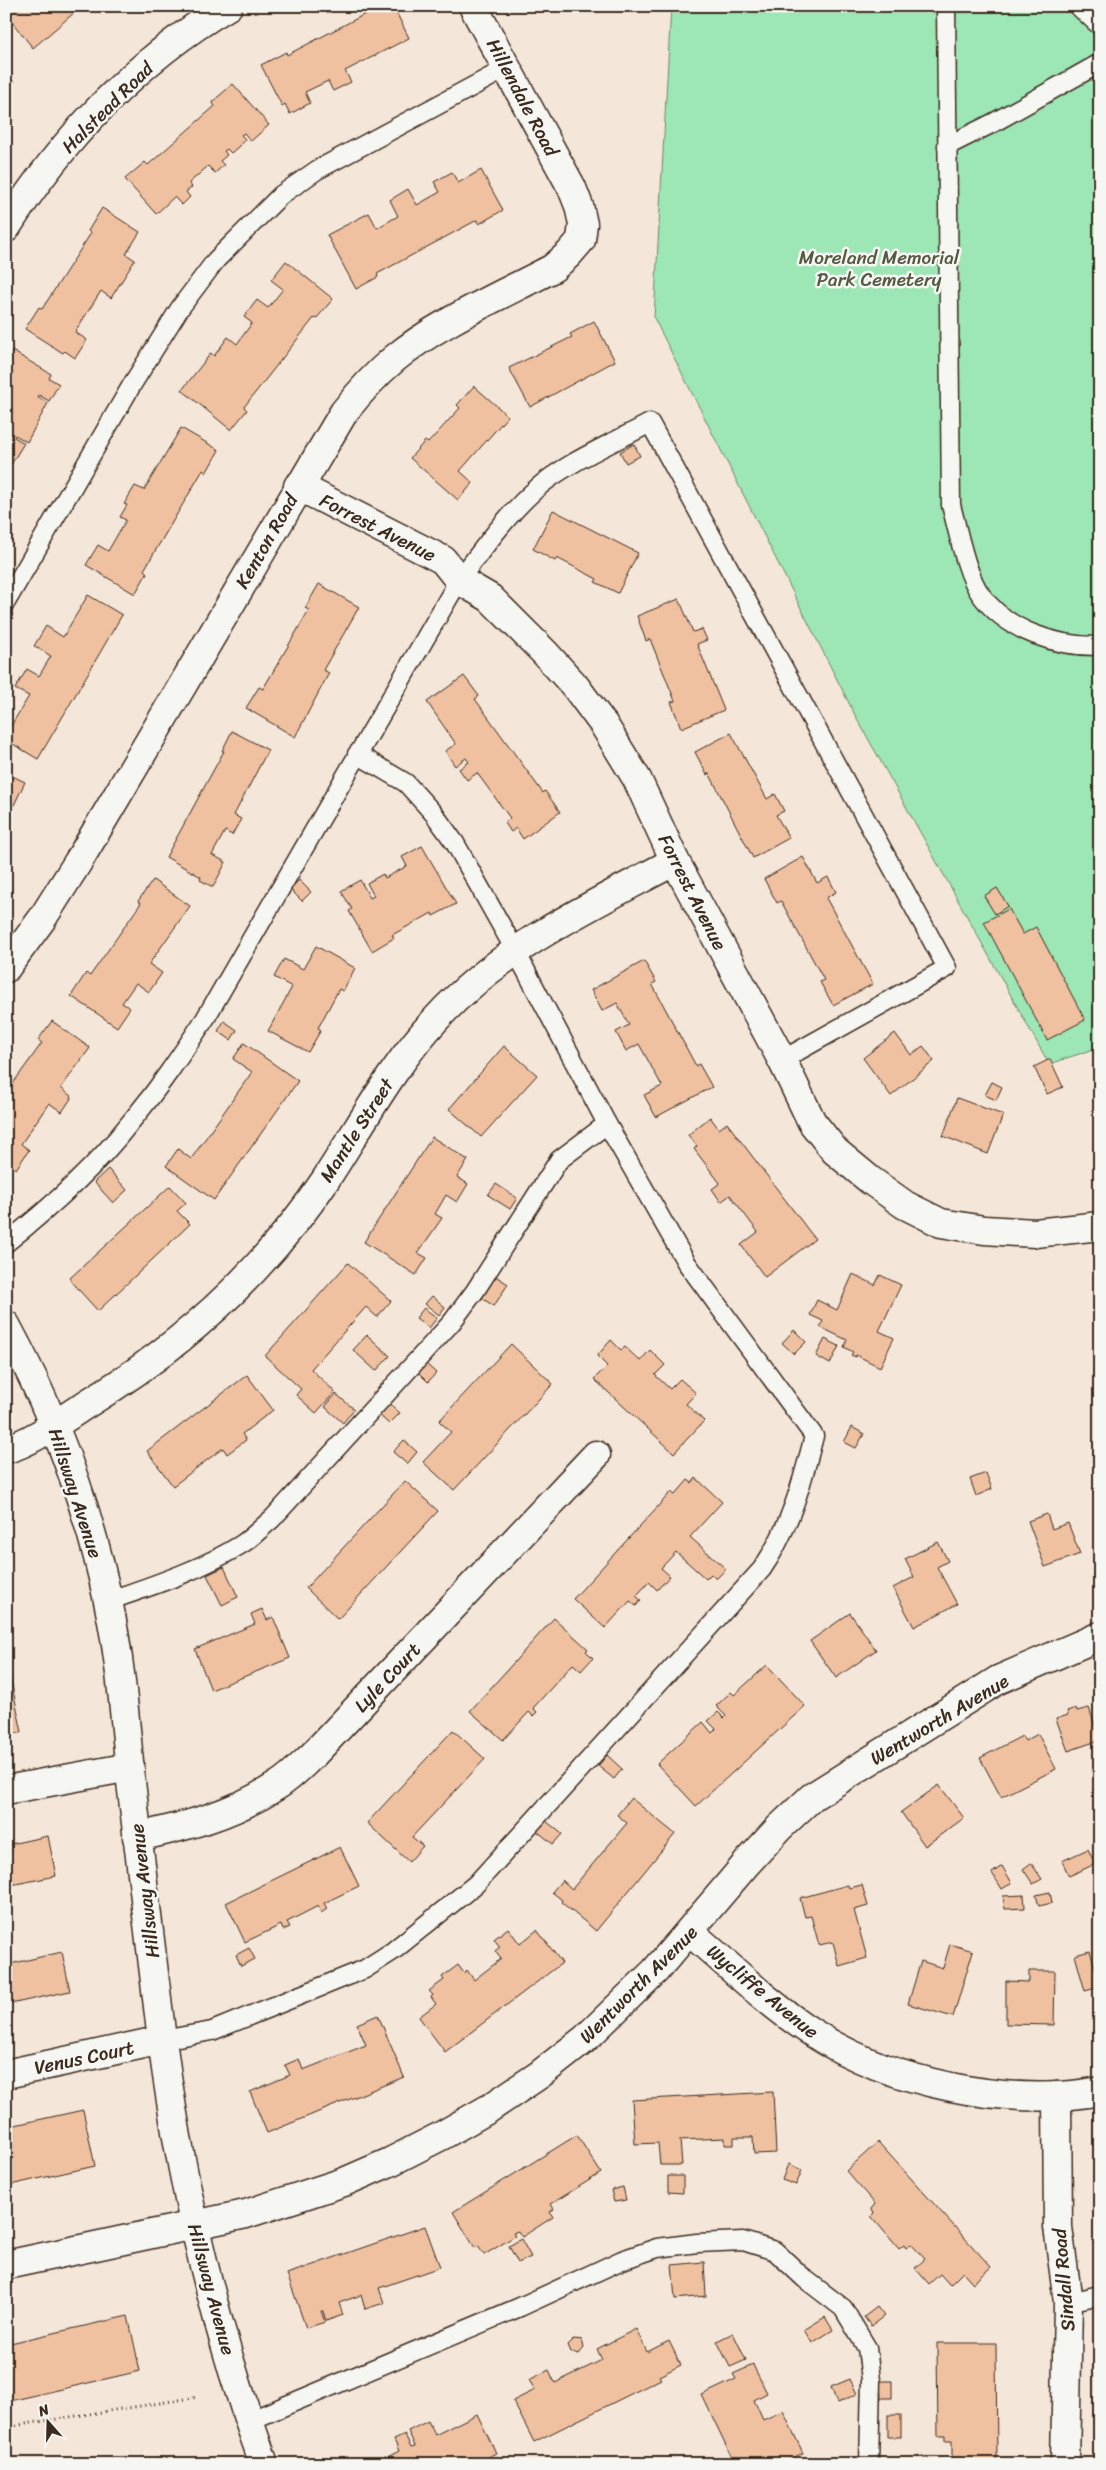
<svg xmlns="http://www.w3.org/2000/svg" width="1106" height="2470" font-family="Sriracha,sans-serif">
<rect width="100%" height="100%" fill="#f4e6d9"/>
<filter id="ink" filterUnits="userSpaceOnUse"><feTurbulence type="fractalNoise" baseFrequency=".02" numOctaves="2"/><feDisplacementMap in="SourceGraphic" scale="10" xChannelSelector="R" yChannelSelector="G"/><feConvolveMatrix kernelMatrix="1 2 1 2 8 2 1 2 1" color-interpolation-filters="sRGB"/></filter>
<g filter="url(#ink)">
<path fill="#9de6b5" stroke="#6c886a" d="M 671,6 L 1100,6 L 1100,1047 L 1049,1064 L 855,715 L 654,318 Z"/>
<g fill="#f0c1a0" stroke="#3b2a1e">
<path d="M 19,6 L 82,6 L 33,48 L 7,16 Z"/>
<path d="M 372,6 L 393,6 L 409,38 L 345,71 L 351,82 L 333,91 L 328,81 L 305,92 L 310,103 L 290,114 L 285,104 L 282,106 L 261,65 L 286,52 L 287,55 L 367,13 L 365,10 Z"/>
<path d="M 6,76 L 14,82 L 7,91 L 6,90 Z"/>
<path d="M 233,84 L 269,125 L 251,141 L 244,133 L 241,135 L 245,139 L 239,146 L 231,153 L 227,149 L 224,151 L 227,155 L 220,161 L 224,165 L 215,173 L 208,166 L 189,183 L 192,187 L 186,192 L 190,197 L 182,205 L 174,197 L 156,214 L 125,179 L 145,162 L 148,165 L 215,106 L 212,102 Z"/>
<path d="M 481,170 L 503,210 L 479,224 L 477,220 L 377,274 L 378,277 L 356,289 L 327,235 L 369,213 L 377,228 L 398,216 L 390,200 L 408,189 L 417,205 L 440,192 L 434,182 L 452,172 L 458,183 Z"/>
<path d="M 102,208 L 140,232 L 126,254 L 135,260 L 111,298 L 101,291 L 75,332 L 87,340 L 75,358 L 65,351 L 63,353 L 25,329 L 39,307 L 42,309 L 91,233 L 88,231 Z"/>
<path d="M 286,261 L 333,299 L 316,319 L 314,318 L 244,407 L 247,410 L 231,430 L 182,390 L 211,353 L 214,356 L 228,337 L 237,344 L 252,323 L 244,317 L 257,300 L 268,308 L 283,289 L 271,280 Z"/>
<path d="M 594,321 L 615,361 L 530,407 L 509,368 L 572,337 L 570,334 Z"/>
<path d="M 12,351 L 51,374 L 49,378 L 59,384 L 49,401 L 39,395 L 38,397 L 48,403 L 27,442 L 15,435 L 14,437 L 24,443 L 6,473 L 6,361 Z"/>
<path d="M 474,386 L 508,416 L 460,471 L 473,483 L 458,500 L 410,458 L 425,441 L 428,443 L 460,408 L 457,405 Z"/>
<path d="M 181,428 L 219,450 L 206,473 L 203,470 L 144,570 L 147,573 L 135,594 L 86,565 L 98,545 L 108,551 L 126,520 L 120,517 L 127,505 L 124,504 L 135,486 L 144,490 Z"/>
<path d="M 634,444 L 640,456 L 626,463 L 620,452 Z"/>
<path d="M 553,510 L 638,553 L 618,593 L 595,582 L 597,579 L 557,558 L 555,561 L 533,549 Z"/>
<path d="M 319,584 L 359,607 L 323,670 L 329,673 L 295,737 L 246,708 L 259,687 L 263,689 L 309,610 L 305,608 Z"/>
<path d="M 88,595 L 122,615 L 38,759 L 6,740 L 6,734 L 29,696 L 15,689 L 27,669 L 39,676 L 51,656 L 34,646 L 46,626 L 63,637 Z"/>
<path d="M 679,599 L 693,632 L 702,629 L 707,640 L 697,644 L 724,710 L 681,728 L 671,702 L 675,701 L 650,639 L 646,641 L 637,616 Z"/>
<path d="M 464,676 L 479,696 L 475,699 L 543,793 L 545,791 L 560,812 L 523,839 L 516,828 L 511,832 L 505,823 L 510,818 L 477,773 L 467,780 L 459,769 L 469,762 L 466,758 L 455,766 L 445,751 L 456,744 L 427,702 Z"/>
<path d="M 232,731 L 268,750 L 234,815 L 241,819 L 232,835 L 225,831 L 212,855 L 226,862 L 213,887 L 200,880 L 201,877 L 166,857 L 224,751 L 222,751 Z"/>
<path d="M 731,733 L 767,799 L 775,794 L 784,811 L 776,815 L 789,838 L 753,858 L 709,773 L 707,775 L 695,752 Z"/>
<path d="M 6,773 L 25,782 L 14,805 L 11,804 L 6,814 Z"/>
<path d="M 422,846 L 456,904 L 433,916 L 432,913 L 392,935 L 394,938 L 372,951 L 349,911 L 352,909 L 341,891 L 360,880 L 370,898 L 374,896 L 367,883 L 383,874 L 385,878 L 407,866 L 402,857 Z"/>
<path d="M 803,857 L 817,883 L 828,877 L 836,892 L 826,898 L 873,984 L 833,1005 L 820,982 L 824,980 L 781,901 L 777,903 L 764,879 Z"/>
<path d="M 153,880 L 190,906 L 149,964 L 162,973 L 149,992 L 136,983 L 122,1003 L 130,1008 L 117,1027 L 71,996 L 86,973 L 90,976 L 141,903 L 138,901 Z"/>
<path d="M 299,880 L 311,892 L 302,901 L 290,889 Z"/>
<path d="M 997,888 L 1008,906 L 995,914 L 984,896 Z"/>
<path d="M 1009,909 L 1023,934 L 1036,927 L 1085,1020 L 1047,1040 L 984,922 Z"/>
<path d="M 316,946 L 355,968 L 343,991 L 339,989 L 318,1028 L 321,1030 L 308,1052 L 268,1031 L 292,987 L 274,977 L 284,959 L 303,969 Z"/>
<path d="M 644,961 L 656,982 L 652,984 L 696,1066 L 699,1064 L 712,1087 L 656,1117 L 644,1095 L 662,1086 L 639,1044 L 626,1051 L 616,1032 L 629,1025 L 617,1003 L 602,1011 L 591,990 Z"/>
<path d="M 52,1021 L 90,1048 L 61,1088 L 72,1097 L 62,1112 L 49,1103 L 21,1144 L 29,1150 L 16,1169 L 6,1162 L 6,1093 L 42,1043 L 38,1040 Z"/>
<path d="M 224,1021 L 237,1030 L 231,1040 L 218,1031 Z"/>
<path d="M 895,1033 L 911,1055 L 923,1046 L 934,1061 L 891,1096 L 863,1058 Z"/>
<path d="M 244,1043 L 298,1081 L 214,1200 L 166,1166 L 178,1149 L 191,1159 L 252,1072 L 233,1059 Z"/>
<path d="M 504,1046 L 537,1075 L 481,1137 L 449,1109 Z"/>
<path d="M 1050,1059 L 1063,1087 L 1047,1094 L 1034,1067 Z"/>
<path d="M 992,1082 L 1002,1087 L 996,1100 L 985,1095 Z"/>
<path d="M 957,1098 L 1003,1115 L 988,1154 L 943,1136 Z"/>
<path d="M 710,1117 L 719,1129 L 727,1123 L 815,1239 L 765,1277 L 741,1245 L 758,1232 L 730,1195 L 721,1202 L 712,1189 L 720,1183 L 694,1149 L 697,1146 L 688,1135 Z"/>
<path d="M 432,1137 L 468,1160 L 457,1177 L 468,1184 L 457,1202 L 446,1195 L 435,1214 L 442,1218 L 418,1253 L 427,1258 L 416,1275 L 364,1242 Z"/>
<path d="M 108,1169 L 127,1190 L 113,1203 L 94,1182 Z"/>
<path d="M 496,1184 L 517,1198 L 510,1209 L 488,1195 Z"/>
<path d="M 170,1186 L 186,1203 L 177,1211 L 190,1224 L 98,1311 L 69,1279 Z"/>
<path d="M 348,1263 L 391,1301 L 377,1317 L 366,1307 L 311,1369 L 335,1392 L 316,1413 L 296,1395 L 301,1389 L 265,1356 Z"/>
<path d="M 853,1274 L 875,1285 L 880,1275 L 901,1285 L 879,1331 L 894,1338 L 880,1367 L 856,1355 L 856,1357 L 851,1355 L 853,1352 L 844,1347 L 847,1340 L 820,1327 L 823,1321 L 810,1315 L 817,1300 L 837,1310 Z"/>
<path d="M 494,1275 L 508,1284 L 494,1306 L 480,1297 Z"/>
<path d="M 432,1296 L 445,1307 L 439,1315 L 425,1304 Z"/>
<path d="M 424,1308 L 437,1318 L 429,1328 L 416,1318 Z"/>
<path d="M 794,1330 L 806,1342 L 794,1354 L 782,1343 Z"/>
<path d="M 367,1335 L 390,1356 L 376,1371 L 353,1350 Z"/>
<path d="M 825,1339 L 839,1346 L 830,1364 L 816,1356 Z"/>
<path d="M 611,1340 L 621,1350 L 625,1347 L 640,1361 L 650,1350 L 665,1365 L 655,1375 L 670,1389 L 680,1379 L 696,1393 L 686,1404 L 704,1421 L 674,1453 L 594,1379 L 607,1366 L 597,1356 Z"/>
<path d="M 511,1344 L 553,1384 L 454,1490 L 423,1462 L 451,1432 L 439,1421 Z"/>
<path d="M 425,1363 L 436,1373 L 428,1382 L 417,1371 Z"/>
<path d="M 247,1375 L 273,1410 L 242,1434 L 246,1440 L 227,1454 L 223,1448 L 173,1486 L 147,1451 Z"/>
<path d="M 336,1394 L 354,1409 L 343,1423 L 325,1407 Z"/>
<path d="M 390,1404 L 400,1413 L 389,1424 L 379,1415 Z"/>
<path d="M 852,1427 L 864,1434 L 856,1448 L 844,1442 Z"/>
<path d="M 404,1440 L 417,1452 L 407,1464 L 393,1452 Z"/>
<path d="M 986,1473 L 992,1489 L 976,1496 L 970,1479 Z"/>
<path d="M 696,1478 L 722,1502 L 690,1537 L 726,1569 L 716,1579 L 711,1574 L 706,1579 L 676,1552 L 661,1568 L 670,1576 L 657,1590 L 649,1582 L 636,1596 L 641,1600 L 636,1606 L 630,1601 L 605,1628 L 573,1599 L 671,1492 L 675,1495 L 688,1480 L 692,1483 Z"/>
<path d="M 405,1481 L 438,1511 L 338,1619 L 306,1588 Z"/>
<path d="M 1047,1514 L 1052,1529 L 1068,1523 L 1080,1554 L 1045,1567 L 1028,1521 Z"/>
<path d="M 938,1542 L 948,1561 L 937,1567 L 957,1604 L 914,1627 L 893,1588 L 914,1577 L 905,1559 Z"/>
<path d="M 224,1567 L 238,1597 L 222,1605 L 207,1575 Z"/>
<path d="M 262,1609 L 267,1620 L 273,1617 L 290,1658 L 211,1690 L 195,1649 L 255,1624 L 251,1614 Z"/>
<path d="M 850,1613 L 876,1650 L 836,1678 L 810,1641 Z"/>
<path d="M 554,1618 L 588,1649 L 586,1651 L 593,1658 L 581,1671 L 573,1664 L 533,1708 L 537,1712 L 533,1716 L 529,1712 L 503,1740 L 470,1711 Z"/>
<path d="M 6,1658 L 22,1732 L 6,1735 Z"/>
<path d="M 767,1665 L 805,1706 L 696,1806 L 657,1764 L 703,1722 L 712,1733 L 716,1729 L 708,1721 L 718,1712 L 724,1718 L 726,1716 L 716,1706 L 731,1692 L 734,1695 Z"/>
<path d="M 1076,1708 L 1077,1711 L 1089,1708 L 1100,1740 L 1068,1751 L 1056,1719 L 1068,1715 L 1067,1711 Z"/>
<path d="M 453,1730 L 485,1759 L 412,1837 L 423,1846 L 409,1862 L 367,1823 Z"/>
<path d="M 1038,1734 L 1056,1769 L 1001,1797 L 980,1758 L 1022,1736 L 1025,1741 Z"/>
<path d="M 607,1755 L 622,1769 L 614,1779 L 598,1766 Z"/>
<path d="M 939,1785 L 964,1818 L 925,1846 L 901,1812 Z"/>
<path d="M 631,1798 L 675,1834 L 596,1931 L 561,1902 L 562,1900 L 552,1892 L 562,1880 L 572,1889 L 627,1823 L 617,1815 Z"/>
<path d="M 546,1821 L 562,1834 L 553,1844 L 537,1831 Z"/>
<path d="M 48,1836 L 56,1876 L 6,1886 L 6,1845 Z"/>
<path d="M 340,1847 L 359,1886 L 324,1903 L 327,1909 L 321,1913 L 318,1906 L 287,1922 L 290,1927 L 283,1930 L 281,1925 L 245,1942 L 226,1903 Z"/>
<path d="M 1088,1849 L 1095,1864 L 1069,1876 L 1062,1861 Z"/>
<path d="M 1031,1863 L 1042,1879 L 1033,1884 L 1023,1869 Z"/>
<path d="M 1002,1866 L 1012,1883 L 1002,1889 L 992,1873 Z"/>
<path d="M 848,1885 L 849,1888 L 862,1885 L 868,1906 L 854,1910 L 867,1958 L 839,1966 L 833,1942 L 819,1945 L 811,1916 L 805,1917 L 800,1898 Z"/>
<path d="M 1050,1892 L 1052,1903 L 1039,1906 L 1036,1895 Z"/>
<path d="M 1024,1895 L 1025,1908 L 1005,1909 L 1003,1896 Z"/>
<path d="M 508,1928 L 520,1944 L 537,1930 L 562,1963 L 445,2052 L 419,2017 L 436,2004 L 431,1997 L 433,1995 L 429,1991 L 444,1980 L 442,1977 L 458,1965 L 464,1973 L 467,1970 L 474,1980 L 501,1959 L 495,1951 L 500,1947 L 494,1939 Z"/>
<path d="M 950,1944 L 973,1951 L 953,2017 L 908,2004 L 921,1961 L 943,1968 Z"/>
<path d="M 249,1948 L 255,1959 L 241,1966 L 236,1955 Z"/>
<path d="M 1090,1951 L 1097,1973 L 1100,1972 L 1100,1990 L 1099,1987 L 1085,1991 L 1075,1955 Z"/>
<path d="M 62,1952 L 70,1991 L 6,2005 L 6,1965 Z"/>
<path d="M 1029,1971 L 1055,1971 L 1054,2025 L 1006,2024 L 1006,1981 L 1029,1982 Z"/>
<path d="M 378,2015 L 404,2077 L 267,2133 L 250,2092 L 290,2075 L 285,2065 L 299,2059 L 303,2070 L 366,2045 L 357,2024 Z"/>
<path d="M 773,2092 L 776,2153 L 754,2154 L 753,2137 L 734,2137 L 734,2145 L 725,2145 L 725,2138 L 680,2140 L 682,2165 L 660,2165 L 658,2143 L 635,2144 L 632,2100 Z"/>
<path d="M 83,2110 L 95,2166 L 6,2186 L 6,2127 Z"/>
<path d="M 577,2135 L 601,2173 L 551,2204 L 554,2209 L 550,2212 L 553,2217 L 522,2237 L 518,2231 L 513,2233 L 515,2236 L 484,2255 L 478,2246 L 475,2248 L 453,2212 Z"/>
<path d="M 878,2142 L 991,2267 L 973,2283 L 963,2272 L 950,2285 L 940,2274 L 929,2284 L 915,2268 L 925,2259 L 911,2244 L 906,2248 L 904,2245 L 899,2249 L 871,2216 L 874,2213 L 871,2209 L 875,2204 L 846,2171 Z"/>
<path d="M 788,2164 L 802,2170 L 796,2185 L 782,2180 Z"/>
<path d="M 668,2176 L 683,2176 L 683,2193 L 668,2192 Z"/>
<path d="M 623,2187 L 626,2200 L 614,2202 L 611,2190 Z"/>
<path d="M 425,2226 L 440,2267 L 379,2288 L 384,2303 L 365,2309 L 361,2295 L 339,2303 L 343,2315 L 326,2321 L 323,2311 L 321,2311 L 325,2322 L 306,2328 L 287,2274 Z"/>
<path d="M 521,2239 L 531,2257 L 518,2263 L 509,2246 Z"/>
<path d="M 704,2262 L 706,2296 L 675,2299 L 672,2265 Z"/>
<path d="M 877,2307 L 884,2316 L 871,2326 L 864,2317 Z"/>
<path d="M 128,2316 L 140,2371 L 6,2402 L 6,2344 Z"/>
<path d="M 825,2317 L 833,2330 L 812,2343 L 804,2330 Z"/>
<path d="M 636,2329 L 647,2352 L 669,2341 L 681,2365 L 659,2376 L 661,2379 L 534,2442 L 513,2401 L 535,2390 L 529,2380 L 549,2370 L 555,2383 L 602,2360 L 597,2349 Z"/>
<path d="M 733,2333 L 746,2360 L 730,2367 L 717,2341 Z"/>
<path d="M 574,2339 L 582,2340 L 584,2348 L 579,2354 L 571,2352 L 568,2345 Z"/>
<path d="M 937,2343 L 996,2343 L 997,2464 L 952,2464 L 952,2441 L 945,2441 L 945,2436 L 938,2436 Z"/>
<path d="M 753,2365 L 767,2393 L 754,2400 L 763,2420 L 783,2411 L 803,2453 L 780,2464 L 735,2464 L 702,2395 L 736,2379 L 733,2374 Z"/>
<path d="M 850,2379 L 857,2394 L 837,2403 L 831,2387 Z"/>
<path d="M 880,2381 L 892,2381 L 892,2398 L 881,2398 Z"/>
<path d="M 477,2414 L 496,2453 L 474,2464 L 374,2464 L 399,2451 L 394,2440 L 405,2435 L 411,2447 L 415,2446 L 408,2431 L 428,2421 L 435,2435 Z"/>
<rect x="888" y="2415" width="13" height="22"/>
</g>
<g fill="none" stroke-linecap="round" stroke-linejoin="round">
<g stroke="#3b2a1e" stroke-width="21">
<g id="lane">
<path d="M 946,6 L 951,505 C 958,531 966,574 981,595 C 1007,631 1057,647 1100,646"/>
<path d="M 1078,6 L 1100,26"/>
<path d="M 947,146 L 993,123 L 1100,63"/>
<path d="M 6,602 L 133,383 L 180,308 L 216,260 L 281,195 L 317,170 L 507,68"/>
<path d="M 6,1243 C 50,1208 94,1169 129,1124 C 157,1091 181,1055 205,1019 L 459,580 C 483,549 506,516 535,490 C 563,464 615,442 650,423 L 947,968 L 782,1060"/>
<path d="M 108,1601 C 154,1585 201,1570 242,1544 C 253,1537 262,1527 272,1519 L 452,1322 L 475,1291 L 559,1160 L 607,1124"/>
<path d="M 162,2040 L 212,2031 L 365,1969 L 393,1951 L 476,1884 L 762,1569 C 790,1528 802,1483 814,1436 L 686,1262 L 607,1124 L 515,950 L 455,843 L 434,814 L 406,783 L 357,754"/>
<path d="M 1068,2302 L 1100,2295"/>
<path d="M 249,2421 L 520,2307 L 622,2260 L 657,2248 L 697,2243 L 743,2241 L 775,2251 L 805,2279 L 843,2308 L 867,2348 L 871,2380 L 869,2464"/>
</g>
</g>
<g stroke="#3b2a1e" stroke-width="31">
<g id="street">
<path d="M 6,228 C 62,139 137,60 228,6"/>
<path d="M 298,486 L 443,560 L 459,580 L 490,598 L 545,653 L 575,686 L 604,725 L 637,779 L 675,861 L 782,1060 L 812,1122 L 835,1151 L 870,1180 L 905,1205 L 941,1223 L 984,1230 L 1035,1233 L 1100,1226"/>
<path d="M 6,968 L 42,919 L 78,862 L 344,412 C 359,393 375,375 394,359 C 437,323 502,295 553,268 L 569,254 L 581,240 L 583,224 L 579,206 L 572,188 L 473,6"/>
<path d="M 6,1449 C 32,1443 70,1414 93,1400 C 186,1343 265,1270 326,1179 C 362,1124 392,1066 437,1018 C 502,947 591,906 675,861"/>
<path d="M 6,1790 L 130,1767"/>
<path d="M 137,1837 C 188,1826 234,1814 278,1785 C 291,1777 302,1765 313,1755 L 596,1455"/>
<path d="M 690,1932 C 730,1966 769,2005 813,2033 C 890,2083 1009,2108 1100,2091"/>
<path d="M 6,2074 L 162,2040"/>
<path d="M 1057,2096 L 1058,2227 L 1068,2302 L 1065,2464"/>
<path d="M 6,2265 L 246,2214 L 344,2182 L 390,2162 L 441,2136 L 490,2108 L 539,2075 L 585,2039 L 655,1971 L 747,1863 L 779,1828 L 812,1797 L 998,1680 L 1100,1636"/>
</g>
</g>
<g stroke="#3b2a1e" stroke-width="31">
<path id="secondary" d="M 6,1325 C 53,1412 88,1504 108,1601 C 121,1661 125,1722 131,1782 C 141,1868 151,1954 162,2040 C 181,2184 214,2327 264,2464"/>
</g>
<path stroke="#3b2a1e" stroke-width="3" stroke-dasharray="1 4" stroke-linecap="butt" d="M 6,2427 L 198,2397"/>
<use href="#lane" stroke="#f6f6f2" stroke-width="18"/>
<use href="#street" stroke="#f6f6f2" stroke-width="28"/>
<use href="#secondary" stroke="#f6f6f2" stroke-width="28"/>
</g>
</g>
<g text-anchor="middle" stroke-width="5" stroke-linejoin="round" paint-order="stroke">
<g font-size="19" fill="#3b2a1e" stroke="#f6f6f2">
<text transform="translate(523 97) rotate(62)" y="7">Hillendale Road</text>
<text transform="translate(107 107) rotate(-45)" y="7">Halstead Road</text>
<text transform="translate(378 527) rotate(27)" y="7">Forrest Avenue</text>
<text transform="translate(266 541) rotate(-60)" y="7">Kenton Road</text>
<text transform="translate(693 892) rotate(63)" y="7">Forrest Avenue</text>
<text transform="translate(356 1130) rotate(-57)" y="7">Mantle Street</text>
<text transform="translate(76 1493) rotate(72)" y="7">Hillsway Avenue</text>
<text transform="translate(387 1677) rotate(-47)" y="7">Lyle Court</text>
<text transform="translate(939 1719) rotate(-31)" y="7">Wentworth Avenue</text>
<text transform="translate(144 1891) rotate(-97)" y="7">Hillsway Avenue</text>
<text transform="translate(638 1984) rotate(-45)" y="7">Wentworth Avenue</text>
<text transform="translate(763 1991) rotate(39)" y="7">Wycliffe Avenue</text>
<text transform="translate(84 2057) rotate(-12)" y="7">Venus Court</text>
<text transform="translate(1063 2280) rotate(-95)" y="7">Sindall Road</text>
<text transform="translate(212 2289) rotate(75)" y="7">Hillsway Avenue</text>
</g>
<g font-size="19" fill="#545944" stroke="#f6f6f2">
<text x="879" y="264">Moreland Memorial<tspan x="879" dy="22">Park Cemetery</tspan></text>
</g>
</g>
<rect width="1106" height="2470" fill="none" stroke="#f6f6f2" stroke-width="25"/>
<rect x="12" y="12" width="1081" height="2445" fill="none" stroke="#3b2a1e" stroke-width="2" filter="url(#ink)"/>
<g transform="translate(48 2422) rotate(340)" stroke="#f6f6f2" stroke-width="4" paint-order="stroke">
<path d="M0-4L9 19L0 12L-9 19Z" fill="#3b2a1e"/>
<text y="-8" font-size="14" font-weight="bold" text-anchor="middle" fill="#3b2a1e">N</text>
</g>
</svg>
